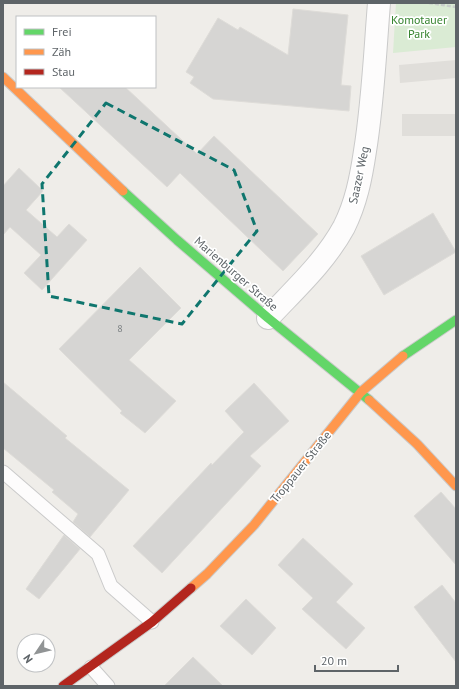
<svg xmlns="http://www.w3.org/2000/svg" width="459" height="689" font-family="'PT Sans',sans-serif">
<rect width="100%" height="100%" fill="#efede9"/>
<g fill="#e0deda">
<path d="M 456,60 L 456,78 L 400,83 L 399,65 Z"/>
<rect x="402" y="114" width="54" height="22"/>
</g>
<path fill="#daebd4" d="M 396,3 L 456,3 L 456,47 L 393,53 Z"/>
<g fill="#d6d5d3" stroke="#dedcd8">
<path d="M 293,9 L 348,15 L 341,85 L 351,86 L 349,111 L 213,99 L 190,83 L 194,77 L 186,72 L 218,18 L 238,30 L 240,27 L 288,55 Z"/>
<path d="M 59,87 L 125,87 L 197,154 L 214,136 L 318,234 L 283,271 L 180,173 L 167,187 Z"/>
<path d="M 19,168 L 43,191 L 26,210 L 57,237 L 69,224 L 87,240 L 42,290 L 24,273 L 41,255 L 10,227 L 3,235 L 3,186 Z"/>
<path d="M 433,213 L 456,252 L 384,295 L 361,256 Z"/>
<path d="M 140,267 L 181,308 L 129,360 L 176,401 L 145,433 L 120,413 L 122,411 L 59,349 Z"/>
<path d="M 3,382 L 67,436 L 65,438 L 129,490 L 90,537 L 73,522 L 78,514 L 52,492 L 54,490 L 3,448 Z"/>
<path d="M 254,383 L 289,421 L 250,456 L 261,466 L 162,573 L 133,546 L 211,463 L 212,465 L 244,432 L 225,411 Z"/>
<path d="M 441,492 L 456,509 L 456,565 L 414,516 Z"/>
<path d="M 64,535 L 80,549 L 39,599 L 26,589 Z"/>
<path d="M 303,538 L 353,584 L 336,602 L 365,628 L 346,649 L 302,609 L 313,598 L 278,565 Z"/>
<path d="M 442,585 L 456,603 L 456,662 L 414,607 Z"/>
<path d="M 246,599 L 276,628 L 252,655 L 220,626 Z"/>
<path d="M 193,657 L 223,686 L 164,686 Z"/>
</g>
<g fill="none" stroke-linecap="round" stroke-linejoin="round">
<g stroke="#cacaca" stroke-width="15">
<g id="lane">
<path d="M 3,472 L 98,554 L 111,586 L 152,622"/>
<path d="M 91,667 L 108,686"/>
</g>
</g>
<g stroke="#cacaca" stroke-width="24">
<path id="street" d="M 268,318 C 295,289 325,262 344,227 C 356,203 361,178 365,151 C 373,102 375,52 379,3"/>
</g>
<g stroke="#cacaca" stroke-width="11">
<g id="fast">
<path d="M 123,191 L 177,240 L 268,318 L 369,400"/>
<path d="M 403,356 L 456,320"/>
</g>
</g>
<g stroke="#cacaca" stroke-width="11">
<g id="slow">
<path d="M 3,77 L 123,191"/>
<path d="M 369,400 L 417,444 L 456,486"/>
<path d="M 191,588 L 207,574 L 254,525 L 361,392 L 403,356"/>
</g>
</g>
<g stroke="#cacaca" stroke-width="11">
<path id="jam" d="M 63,686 L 152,622 L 191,588"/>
</g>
<path stroke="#c8ceca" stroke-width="2.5" stroke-dasharray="4 2" stroke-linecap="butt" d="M 429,3 L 456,7"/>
<use href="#lane" stroke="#fdfcfc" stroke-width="13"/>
<use href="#street" stroke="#fdfcfc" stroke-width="22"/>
<use href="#fast" stroke="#63d668" stroke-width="9"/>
<use href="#slow" stroke="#ff974d" stroke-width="9"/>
<use href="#jam" stroke="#b3261e" stroke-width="9"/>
</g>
<path fill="none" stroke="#0f766e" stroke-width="3" stroke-dasharray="8 5" stroke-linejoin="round" d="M 106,103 L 234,170 L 257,231 L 182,324 L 49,296 L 42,184 Z"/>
<g text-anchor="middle" stroke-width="3.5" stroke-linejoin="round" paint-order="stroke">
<g font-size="10" fill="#7d8284">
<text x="120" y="332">8</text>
</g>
<g font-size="12" fill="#378430" stroke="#fff">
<text x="419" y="24">Komotauer<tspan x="419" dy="14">Park</tspan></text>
</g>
<g font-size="12" fill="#5e6468" stroke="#fff">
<text transform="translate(359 175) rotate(-78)" y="4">Saazer Weg</text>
<text transform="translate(236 274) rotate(41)" y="4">Marienburger Straße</text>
<text transform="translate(301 467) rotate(-51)" y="4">Troppauer Straße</text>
</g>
</g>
<rect width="459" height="689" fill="none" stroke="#5e6468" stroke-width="8"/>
<rect x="16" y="16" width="140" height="72" fill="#ffffff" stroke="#bfc1c3"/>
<rect x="24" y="29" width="20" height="6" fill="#63d668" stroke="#bfc1c3"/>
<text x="52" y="36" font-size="12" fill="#5e6468">Frei</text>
<rect x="24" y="49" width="20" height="6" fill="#ff974d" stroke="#bfc1c3"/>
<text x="52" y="56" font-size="12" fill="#5e6468">Zäh</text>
<rect x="24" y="69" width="20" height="6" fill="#b3261e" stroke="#bfc1c3"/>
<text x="52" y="76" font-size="12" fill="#5e6468">Stau</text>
<g transform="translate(36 653) rotate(235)"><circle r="19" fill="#ffffff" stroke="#bfc1c3"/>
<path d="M0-3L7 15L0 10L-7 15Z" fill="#919495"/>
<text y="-6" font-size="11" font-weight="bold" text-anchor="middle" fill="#5e6468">N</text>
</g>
<path d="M315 665v6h83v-6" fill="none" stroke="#5e6468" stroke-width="2"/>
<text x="321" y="665" font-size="12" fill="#5e6468" stroke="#ffffff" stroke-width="3" paint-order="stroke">20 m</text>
</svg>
